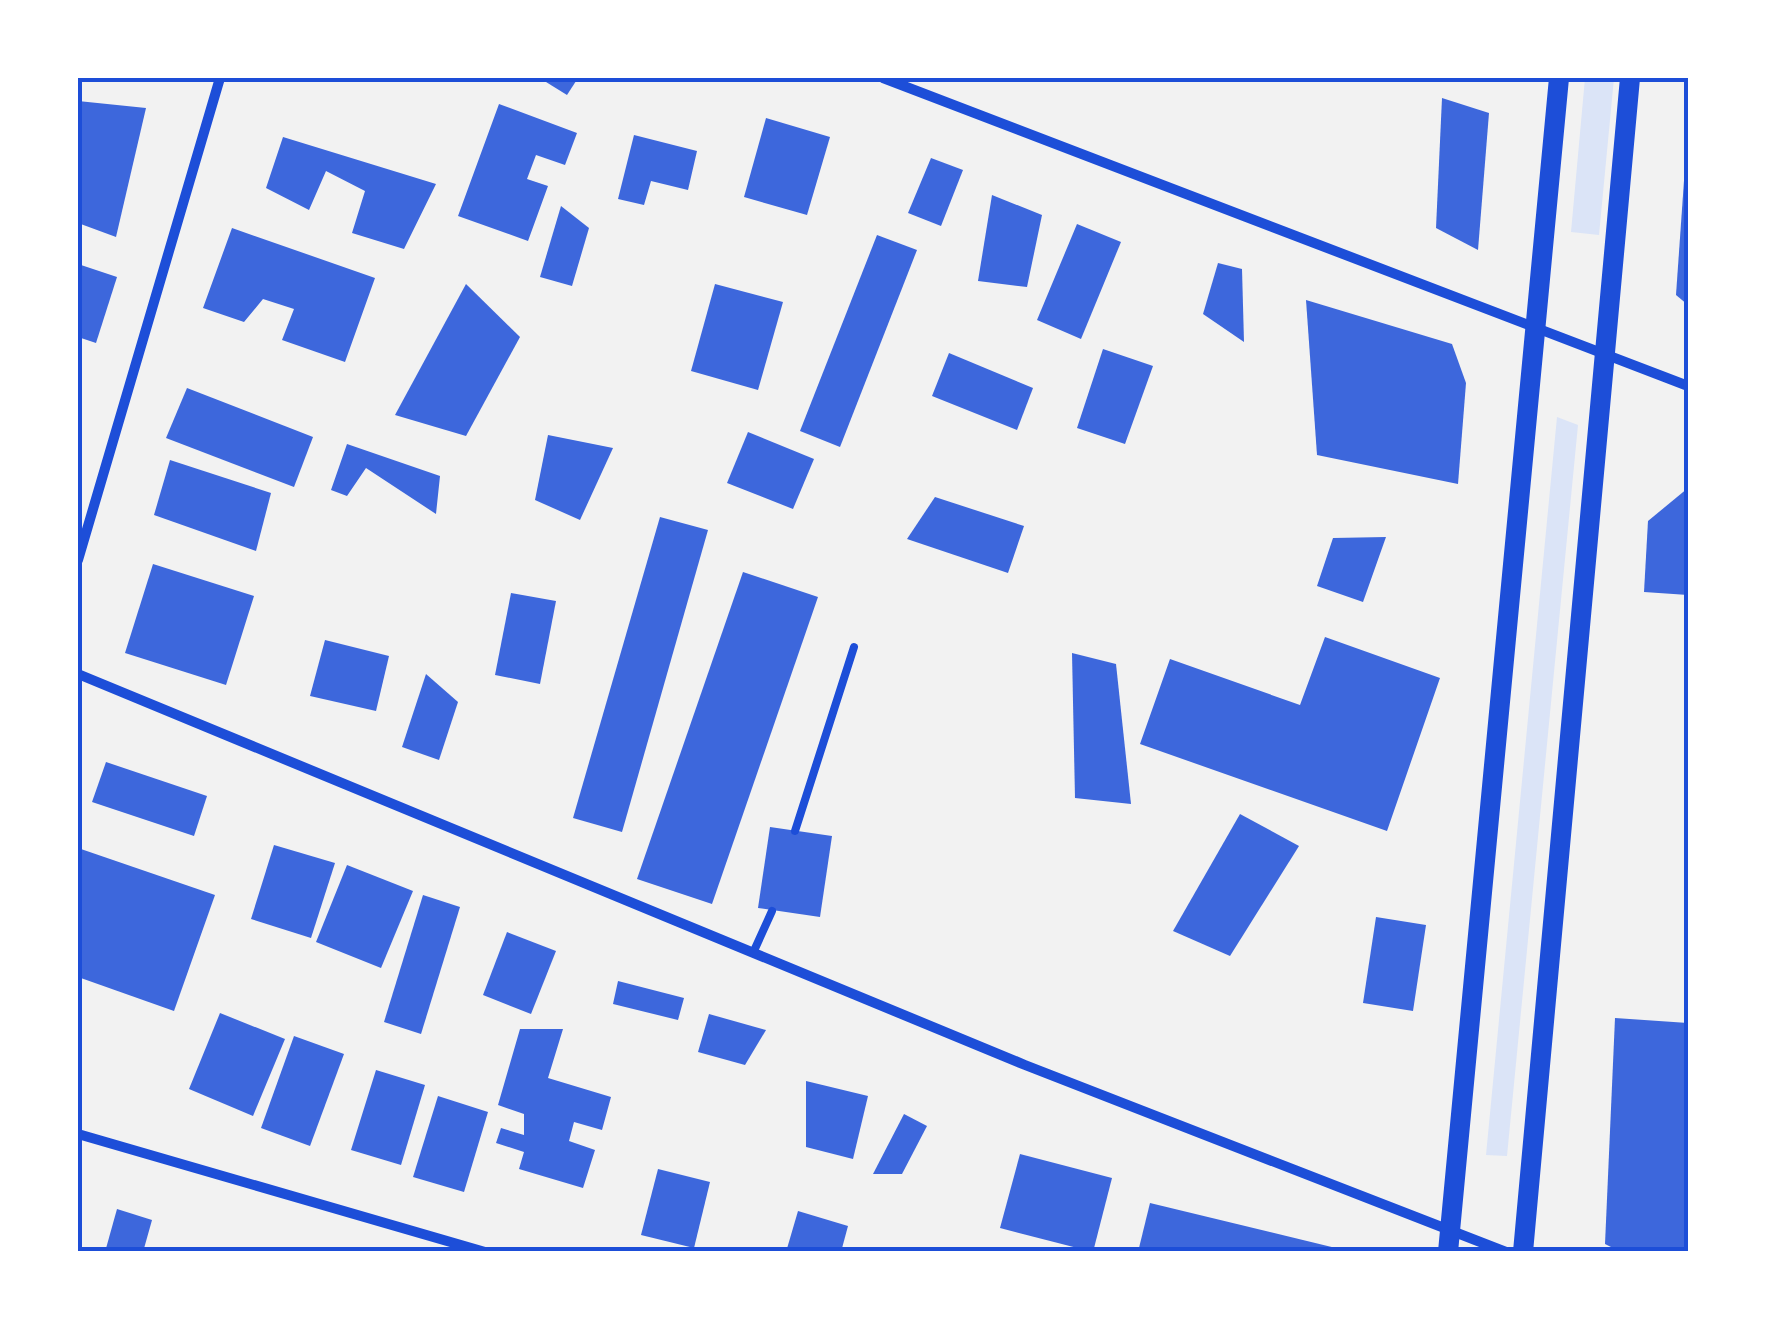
<svg xmlns="http://www.w3.org/2000/svg" width="1766" height="1329" font-family="Ubuntu,sans-serif">
<rect width="100%" height="100%" fill="#f2f2f2"/>
<g fill="#dbe4f7">
<path d="M 1585,78 L 1614,78 L 1599,235 L 1571,232 Z"/>
<path d="M 1557,417 L 1578,425 L 1507,1156 L 1486,1155 Z"/>
</g>
<g fill="#3d67dc">
<path d="M 549,78 L 578,78 L 567,95 L 546,82 Z"/>
<path d="M 1442,98 L 1489,113 L 1478,250 L 1436,228 Z"/>
<path d="M 78,101 L 146,108 L 116,237 L 78,223 Z"/>
<path d="M 499,104 L 577,133 L 565,165 L 536,155 L 527,179 L 548,186 L 528,241 L 458,216 Z"/>
<path d="M 766,118 L 830,137 L 807,215 L 744,197 Z"/>
<path d="M 634,135 L 697,151 L 688,190 L 651,181 L 644,205 L 618,199 Z"/>
<path d="M 283,137 L 436,184 L 404,249 L 352,233 L 365,191 L 326,171 L 309,210 L 266,188 Z"/>
<path d="M 1686,152 L 1688,152 L 1688,305 L 1676,295 Z"/>
<path d="M 931,158 L 963,170 L 941,226 L 908,213 Z"/>
<path d="M 992,195 L 1042,215 L 1027,287 L 978,281 Z"/>
<path d="M 561,206 L 589,228 L 572,286 L 540,277 Z"/>
<path d="M 1077,224 L 1121,242 L 1081,339 L 1037,320 Z"/>
<path d="M 232,228 L 375,278 L 345,362 L 282,340 L 294,309 L 263,299 L 244,322 L 203,308 Z"/>
<path d="M 877,235 L 917,250 L 840,447 L 800,431 Z"/>
<path d="M 1218,263 L 1242,269 L 1244,342 L 1203,314 Z"/>
<path d="M 78,264 L 117,277 L 96,343 L 78,337 Z"/>
<path d="M 466,284 L 520,337 L 466,436 L 395,415 Z"/>
<path d="M 715,284 L 783,302 L 758,390 L 691,371 Z"/>
<path d="M 1306,300 L 1452,344 L 1466,383 L 1458,484 L 1317,455 Z"/>
<path d="M 1103,349 L 1153,366 L 1125,444 L 1077,428 Z"/>
<path d="M 949,353 L 1033,388 L 1017,430 L 932,396 Z"/>
<path d="M 187,388 L 313,437 L 294,487 L 166,438 Z"/>
<path d="M 748,432 L 814,459 L 793,509 L 727,483 Z"/>
<path d="M 548,435 L 613,448 L 580,520 L 535,500 Z"/>
<path d="M 347,444 L 440,476 L 436,514 L 366,468 L 347,496 L 331,490 Z"/>
<path d="M 170,460 L 271,493 L 256,551 L 154,515 Z"/>
<path d="M 1688,488 L 1688,595 L 1644,592 L 1648,521 Z"/>
<path d="M 935,497 L 1024,526 L 1008,573 L 907,539 Z"/>
<path d="M 660,517 L 708,530 L 622,832 L 573,818 Z"/>
<path d="M 1386,537 L 1363,602 L 1317,586 L 1333,538 Z"/>
<path d="M 153,564 L 254,596 L 226,685 L 125,653 Z"/>
<path d="M 743,572 L 818,597 L 712,904 L 637,879 Z"/>
<path d="M 511,593 L 556,601 L 540,684 L 495,675 Z"/>
<path d="M 1325,637 L 1440,678 L 1387,831 L 1140,744 L 1170,659 L 1300,705 Z"/>
<path d="M 325,640 L 389,656 L 376,711 L 310,696 Z"/>
<path d="M 1072,653 L 1116,664 L 1131,804 L 1075,798 Z"/>
<path d="M 426,674 L 458,702 L 439,760 L 402,747 Z"/>
<path d="M 106,762 L 207,796 L 194,836 L 92,802 Z"/>
<path d="M 1240,814 L 1299,846 L 1230,956 L 1173,931 Z"/>
<path d="M 770,827 L 832,836 L 820,917 L 758,908 Z"/>
<path d="M 274,845 L 335,863 L 311,938 L 251,919 Z"/>
<path d="M 78,848 L 215,895 L 174,1011 L 78,977 Z"/>
<path d="M 347,865 L 413,891 L 381,968 L 316,942 Z"/>
<path d="M 423,895 L 460,907 L 421,1034 L 384,1022 Z"/>
<path d="M 1376,917 L 1426,925 L 1413,1011 L 1363,1003 Z"/>
<path d="M 507,932 L 556,951 L 531,1014 L 483,995 Z"/>
<path d="M 618,981 L 684,998 L 678,1020 L 613,1004 Z"/>
<path d="M 220,1013 L 285,1039 L 253,1116 L 189,1089 Z"/>
<path d="M 709,1014 L 766,1030 L 745,1065 L 698,1052 Z"/>
<path d="M 1615,1018 L 1688,1023 L 1688,1252 L 1621,1252 L 1605,1244 Z"/>
<path d="M 520,1029 L 563,1029 L 548,1078 L 611,1097 L 602,1130 L 574,1122 L 569,1141 L 595,1150 L 583,1188 L 519,1169 L 524,1152 L 496,1143 L 501,1128 L 524,1135 L 524,1114 L 498,1105 Z"/>
<path d="M 294,1036 L 344,1054 L 310,1146 L 261,1128 Z"/>
<path d="M 376,1070 L 425,1085 L 401,1165 L 351,1150 Z"/>
<path d="M 806,1081 L 868,1096 L 853,1159 L 806,1147 Z"/>
<path d="M 438,1096 L 488,1112 L 464,1192 L 413,1177 Z"/>
<path d="M 904,1114 L 927,1126 L 902,1174 L 873,1174 Z"/>
<path d="M 1020,1154 L 1112,1178 L 1093,1252 L 1000,1228 Z"/>
<path d="M 658,1169 L 710,1182 L 694,1248 L 641,1235 Z"/>
<path d="M 1150,1203 L 1344,1250 L 1343,1252 L 1138,1252 Z"/>
<path d="M 117,1209 L 152,1220 L 143,1252 L 105,1252 Z"/>
<path d="M 798,1211 L 848,1226 L 841,1252 L 786,1252 Z"/>
</g>
<g fill="none" stroke-linecap="round" stroke-linejoin="round">
<g stroke="#1d4ed8" stroke-width="8">
<path d="M 795,831 L 854,647"/>
<path d="M 753,953 L 772,911"/>
</g>
<g stroke="#1d4ed8" stroke-width="10">
<path d="M 883,78 L 1688,386"/>
<path d="M 78,560 L 220,78"/>
<path d="M 78,674 L 1025,1065 L 1506,1252"/>
<path d="M 78,1134 L 485,1252"/>
</g>
<g stroke="#1d4ed8" stroke-width="20">
<path d="M 1448,1252 L 1559,78"/>
<path d="M 1523,1252 L 1630,78"/>
</g>
</g>
<rect width="1766" height="1329" fill="none" stroke="#ffffff" stroke-width="160"/>
<rect x="80" y="80" width="1606" height="1169" fill="none" stroke="#1d4ed8" stroke-width="4"/>
</svg>
